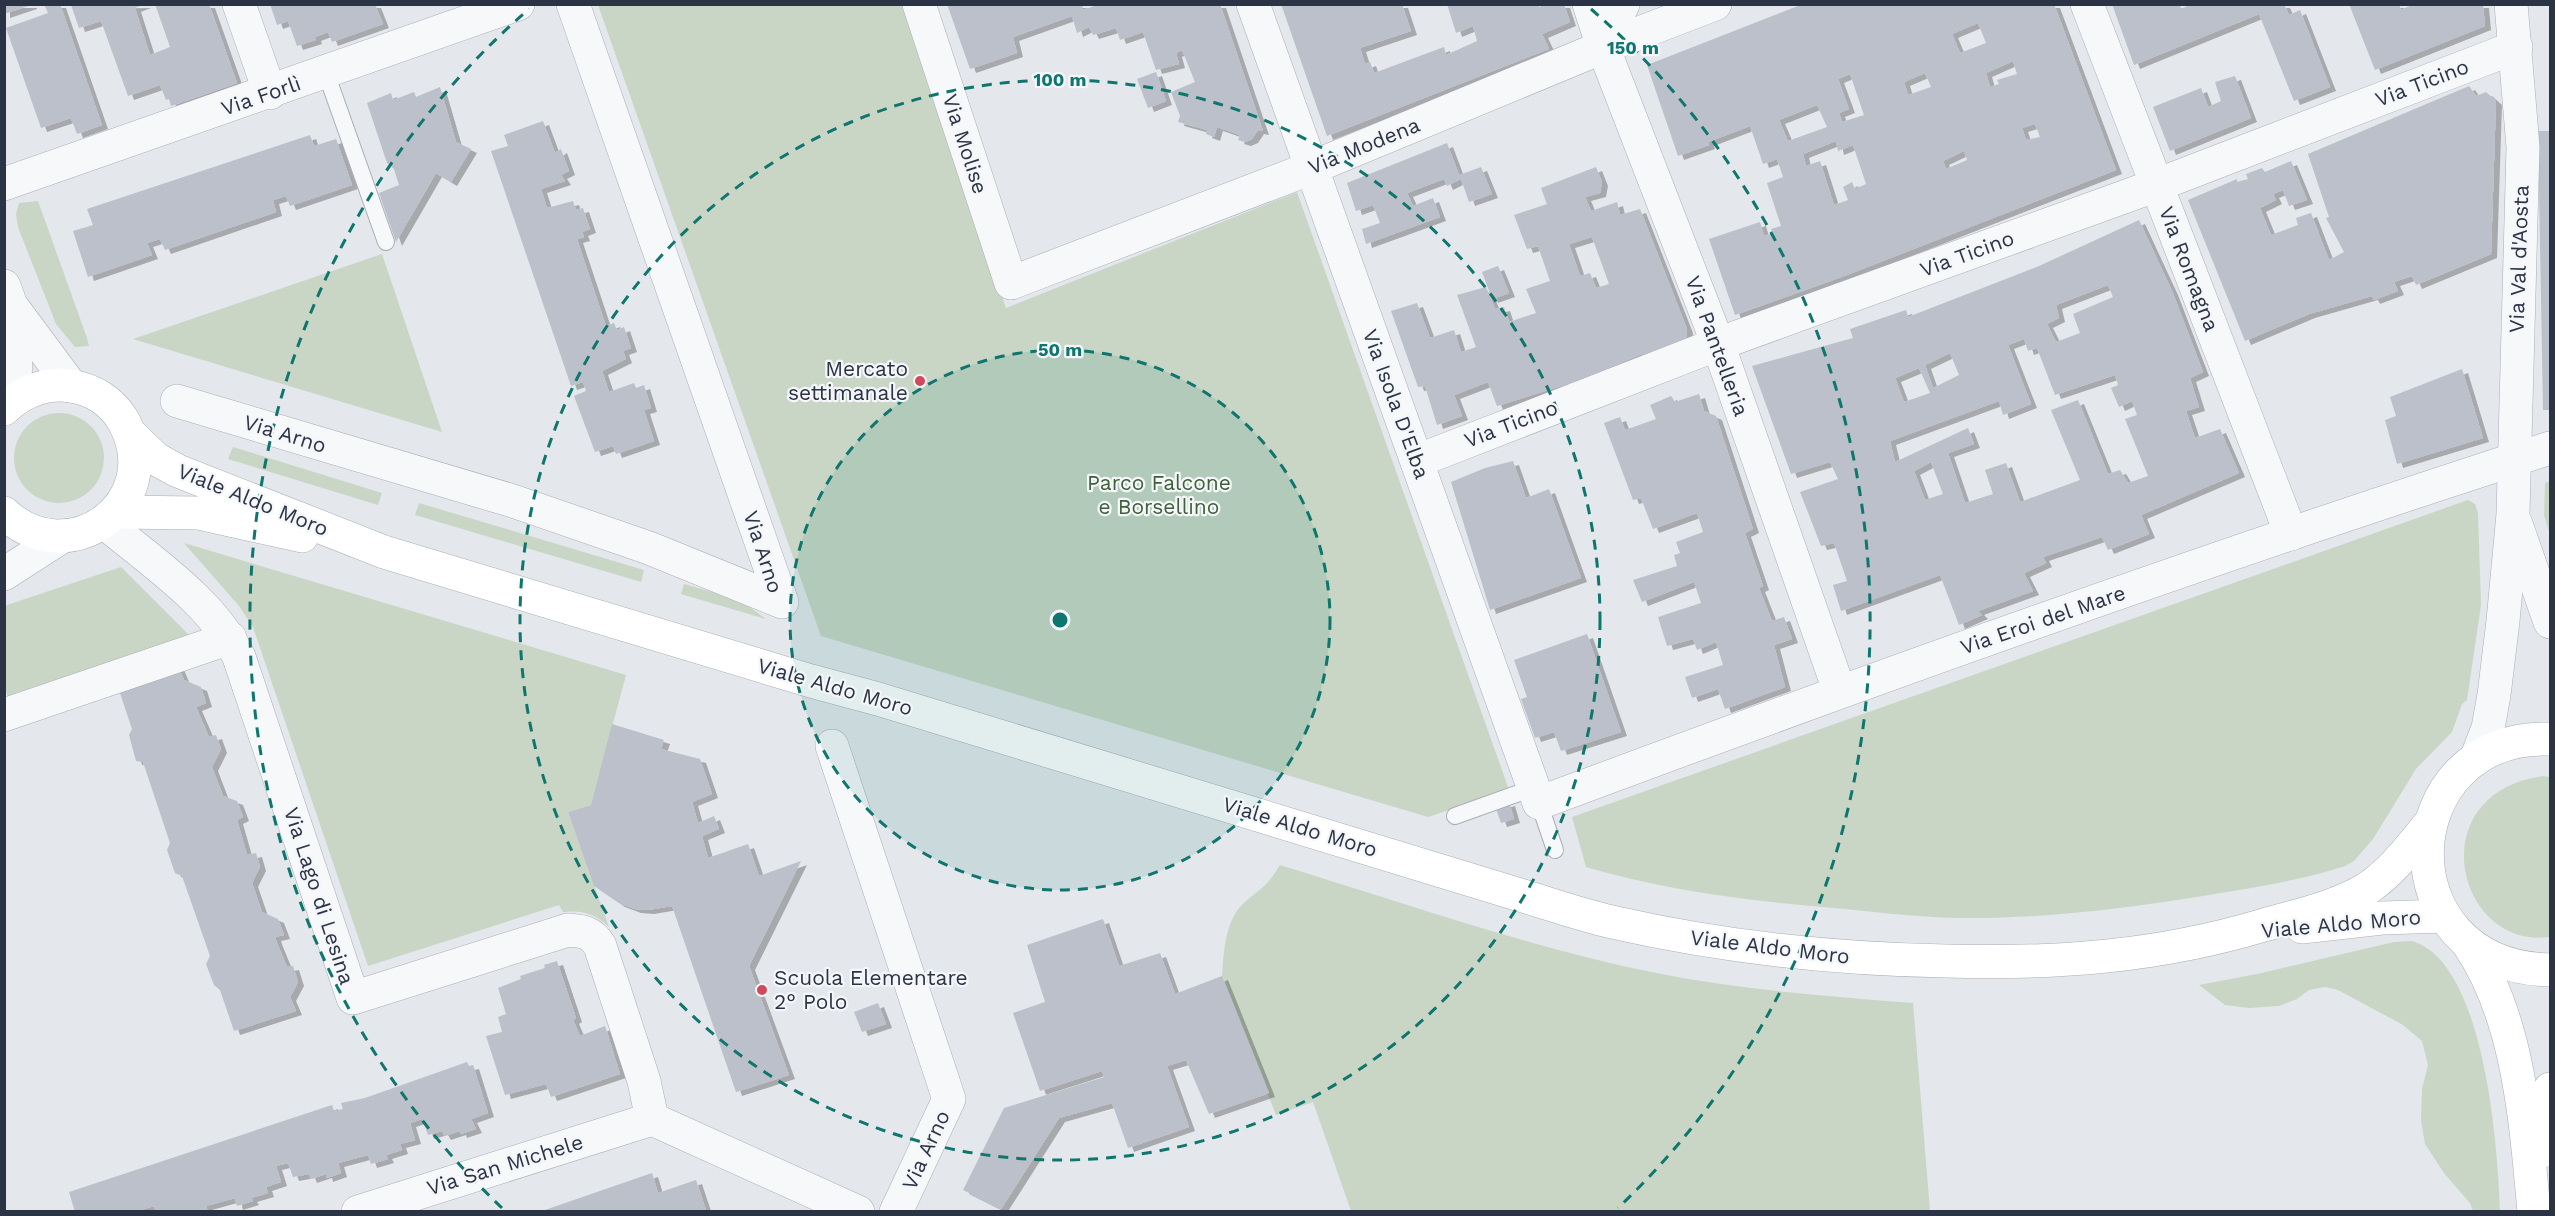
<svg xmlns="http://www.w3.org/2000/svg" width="2555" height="1216" font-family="'Work Sans',sans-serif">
<defs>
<filter id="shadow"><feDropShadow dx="6" dy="4" stdDeviation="0" flood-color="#0004"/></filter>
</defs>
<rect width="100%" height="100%" fill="#e4e7ec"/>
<g fill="#c9d6c5">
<path d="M 598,5 L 902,5 L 1006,308 L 1297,192 L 1509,790 L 1428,817 L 821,636 Z"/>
<path d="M 38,201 L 87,338 L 89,346 L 75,347 L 56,324 L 18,227 L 16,214 L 19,203 Z"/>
<path d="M 382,254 L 442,432 L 133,339 Z"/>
<circle cx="59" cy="458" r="45"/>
<path d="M 233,447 L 382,493 L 378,505 L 228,459 Z"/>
<path d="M 2550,481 L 2550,534 L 2544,515 L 2545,483 Z"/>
<path d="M 2468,500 L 2475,504 L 2478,513 L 2481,605 L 2467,700 L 2462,704 L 2452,732 L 2416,769 L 2373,839 L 2354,861 L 2345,866 C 2299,881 2250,888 2203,896 C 2122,909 2041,919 1959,918 C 1914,917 1868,911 1823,907 C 1743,900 1664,890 1586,867 L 1572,817 Z"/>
<path d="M 419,503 L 644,570 L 641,582 L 415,515 Z"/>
<path d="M 184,543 L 626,675 L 591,805 L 568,812 L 609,927 C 594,913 582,910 563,912 L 559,905 L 368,966 L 253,627 L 239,606 Z"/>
<path d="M 121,567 L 198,644 L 11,707 L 5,688 L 4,606 Z"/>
<path d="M 684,584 L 740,600 L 766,619 L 681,594 Z"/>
<path d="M 2543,776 L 2550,777 L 2550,937 C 2456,950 2419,793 2543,776 Z"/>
<path d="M 1280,865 C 1404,903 1528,947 1656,973 C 1740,990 1827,996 1913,1003 L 1930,1211 L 1351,1211 L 1313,1102 L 1276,1115 L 1222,976 C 1224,951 1225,919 1245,902 C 1264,886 1267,886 1280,865 Z"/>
<path d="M 2412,941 C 2485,962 2498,1148 2500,1211 L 2473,1211 L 2470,1203 L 2444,1173 L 2425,1144 L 2421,1121 L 2422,1089 L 2428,1065 L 2422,1041 L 2403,1025 L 2338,990 L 2325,987 L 2309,990 L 2297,999 L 2279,1006 L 2249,1008 L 2225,1005 L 2199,985 L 2257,974 L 2394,942 Z"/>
</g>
<g fill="#bbc0ca" fill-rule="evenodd" filter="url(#shadow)">
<path d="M 4,4 L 31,4 L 31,5 L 4,14 Z"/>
<path d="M 44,4 L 60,4 L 102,125 L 77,134 L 71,118 L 41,128 L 6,28 L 48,13 Z"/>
<path d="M 145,4 L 135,8 L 150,55 L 170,47 L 155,4 L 209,4 L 237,83 L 171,106 L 169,99 L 166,100 L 160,85 L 128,96 L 101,21 L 79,28 L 71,5 Z"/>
<path d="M 270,4 L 375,4 L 383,24 L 332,42 L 328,32 L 315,37 L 316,40 L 297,46 L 288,21 L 277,25 Z"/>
<path d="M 947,4 L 1082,4 L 1083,10 L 1100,4 L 1220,4 L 1263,131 L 1258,130 L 1252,139 L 1245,142 L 1238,140 L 1240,135 L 1217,127 L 1214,137 L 1206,134 L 1207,130 L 1178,122 L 1180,116 L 1171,92 L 1195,82 L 1182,50 L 1176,53 L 1179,64 L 1156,70 L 1143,32 L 1120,40 L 1116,28 L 1093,35 L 1089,27 L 1077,33 L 1072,16 L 1013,37 L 1017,53 L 970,69 Z"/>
<path d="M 1281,4 L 1402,4 L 1411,31 L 1360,48 L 1365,64 L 1370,62 L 1374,73 L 1444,47 L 1446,55 L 1477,41 L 1473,26 L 1456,33 L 1447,4 L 1538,4 L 1539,7 L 1546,4 L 1564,4 L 1570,22 L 1542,34 L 1549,49 L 1327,136 Z"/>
<path d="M 1803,4 L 2054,4 L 2116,170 L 1847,275 L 1735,315 L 1709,239 L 1760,222 L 1764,236 L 1773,233 L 1771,229 L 1781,226 L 1767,183 L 1783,177 L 1777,159 L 1763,164 L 1750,126 L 1708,142 L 1709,145 L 1678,156 L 1647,65 ZM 1978,23 L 1986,43 L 1960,53 L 1952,34 ZM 2013,61 L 2017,74 L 1997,80 L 1999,84 L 1990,87 L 1986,73 ZM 1925,73 L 1931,87 L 1908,95 L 1904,82 ZM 1850,74 L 1864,115 L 1842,122 L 1839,113 L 1849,109 L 1838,79 ZM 1817,105 L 1827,127 L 1788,141 L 1779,120 ZM 2035,124 L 2040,137 L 2026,140 L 2022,128 ZM 1836,141 L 1838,151 L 1853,145 L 1866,184 L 1855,189 L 1852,182 L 1843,187 L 1848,200 L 1834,205 L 1820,161 L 1806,166 L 1803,154 ZM 1964,151 L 1967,160 L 1946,169 L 1943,161 Z"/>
<path d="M 2112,4 L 2180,4 L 2181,9 L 2192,4 L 2284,4 L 2289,15 L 2300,10 L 2330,87 L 2294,101 L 2259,14 L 2134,65 Z"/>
<path d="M 2349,4 L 2399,4 L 2401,10 L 2414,4 L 2483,4 L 2485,26 L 2375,70 Z"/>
<path d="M 1156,72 L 1166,101 L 1148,108 L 1137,79 Z"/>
<path d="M 2235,76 L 2251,118 L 2170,151 L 2153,107 L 2201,88 L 2208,107 L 2221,101 L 2215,82 Z"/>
<path d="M 2469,86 L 2476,96 L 2486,92 L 2496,101 L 2491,254 L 2416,285 L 2412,276 L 2394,282 L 2398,291 L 2374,300 L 2372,296 L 2309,314 L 2245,341 L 2188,200 L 2237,179 L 2237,182 L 2248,179 L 2246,174 L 2262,168 L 2265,172 L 2291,161 L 2307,200 L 2289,206 L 2283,190 L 2273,194 L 2276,200 L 2260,208 L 2271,235 L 2298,225 L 2296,218 L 2311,213 L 2329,260 L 2344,252 L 2326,218 L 2329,217 L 2308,154 Z"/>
<path d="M 440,87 L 456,142 L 471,149 L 451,182 L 436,173 L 396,242 L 379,193 L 399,185 L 394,169 L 387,163 L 367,103 L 391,93 L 393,100 L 414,92 L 416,97 Z"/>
<path d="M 543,121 L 555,153 L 561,149 L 569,171 L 561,175 L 565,181 L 541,189 L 547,208 L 573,201 L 576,210 L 583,208 L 590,229 L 582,232 L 584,237 L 577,239 L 606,326 L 614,323 L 617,330 L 624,327 L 631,348 L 623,351 L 626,359 L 602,371 L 609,392 L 634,383 L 636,388 L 644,385 L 651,408 L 644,410 L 654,441 L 616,454 L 613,446 L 595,452 L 574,396 L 586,391 L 583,382 L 571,386 L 491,151 L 508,146 L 504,135 Z"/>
<path d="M 2538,131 L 2550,131 L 2550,410 L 2543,410 Z"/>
<path d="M 310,135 L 314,146 L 336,139 L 352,185 L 290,206 L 286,196 L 273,200 L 276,212 L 165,250 L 160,239 L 147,243 L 152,255 L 88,277 L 73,231 L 93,225 L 87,209 Z"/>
<path d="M 1447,143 L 1459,175 L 1481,167 L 1492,194 L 1469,202 L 1461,179 L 1447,186 L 1444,179 L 1407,193 L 1413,206 L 1433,198 L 1440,217 L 1366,244 L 1362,229 L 1380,223 L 1373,205 L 1356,211 L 1347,183 Z"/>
<path d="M 1596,167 L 1602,182 L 1600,193 L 1585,197 L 1591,211 L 1617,202 L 1620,215 L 1640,209 L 1687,329 L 1686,338 L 1675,344 L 1637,356 L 1580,380 L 1497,406 L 1488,382 L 1454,395 L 1462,416 L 1437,425 L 1425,386 L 1418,387 L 1391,311 L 1417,303 L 1430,338 L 1454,330 L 1461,352 L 1476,347 L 1457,295 L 1486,287 L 1495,309 L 1504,307 L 1509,322 L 1536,313 L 1526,289 L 1550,281 L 1538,246 L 1527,249 L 1514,215 L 1547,204 L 1541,188 ZM 1592,237 L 1609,284 L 1596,288 L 1590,273 L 1580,276 L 1569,244 Z"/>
<path d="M 2139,220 L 2172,291 L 2203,372 L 2190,378 L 2199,407 L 2186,411 L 2195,438 L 2220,429 L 2239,473 L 2141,515 L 2149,534 L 2108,550 L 2102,537 L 2043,557 L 2046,563 L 2024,573 L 2033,591 L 1978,611 L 1982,615 L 1959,625 L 1940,575 L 1841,611 L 1833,585 L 1847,581 L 1834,543 L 1821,546 L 1800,492 L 1838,479 L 1830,462 L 1791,474 L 1752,366 L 1853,338 L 1850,329 L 1906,310 L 1908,317 L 2039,266 ZM 2108,285 L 2113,297 L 2073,314 L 2080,333 L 2056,342 L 2047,324 L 2059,318 L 2056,305 ZM 2024,339 L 2028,351 L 2037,348 L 2055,395 L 2115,375 L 2118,385 L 2111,388 L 2119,407 L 2132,401 L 2137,415 L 2125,419 L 2148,476 L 2128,483 L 2120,470 L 2108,474 L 2078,400 L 2051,410 L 2080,480 L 2020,502 L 2006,463 L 1985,470 L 1993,494 L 1965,503 L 1948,453 L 1974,444 L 1968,428 L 1895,462 L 1890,441 L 1999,401 L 2003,415 L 2031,404 L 2008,345 ZM 1950,353 L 1959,375 L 1933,388 L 1925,365 ZM 1919,368 L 1930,393 L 1904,402 L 1895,378 ZM 1931,462 L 1943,494 L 1925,500 L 1914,471 Z"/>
<path d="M 1498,266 L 1509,293 L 1492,299 L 1482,272 Z"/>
<path d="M 2462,369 L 2483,438 L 2397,464 L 2385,420 L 2396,416 L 2390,397 Z"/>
<path d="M 1699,394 L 1704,411 L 1716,416 L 1753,529 L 1745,533 L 1763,586 L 1759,588 L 1772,621 L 1784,617 L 1792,639 L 1774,645 L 1785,687 L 1725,709 L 1718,689 L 1692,698 L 1685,677 L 1723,665 L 1716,642 L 1697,650 L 1693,639 L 1667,646 L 1658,617 L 1701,603 L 1694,582 L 1642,602 L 1633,580 L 1677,566 L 1674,555 L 1680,553 L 1676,542 L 1703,532 L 1697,513 L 1653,529 L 1641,498 L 1633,500 L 1604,423 L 1620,417 L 1625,430 L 1656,419 L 1650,405 L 1671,396 L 1675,402 Z"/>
<path d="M 1513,461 L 1526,498 L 1549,489 L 1581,578 L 1490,610 L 1451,482 L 1485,468 Z"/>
<path d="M 1587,634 L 1621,732 L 1561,751 L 1554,732 L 1535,738 L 1521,699 L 1527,697 L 1514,660 Z"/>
<path d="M 178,666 L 184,680 L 201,687 L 206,703 L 196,707 L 209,737 L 216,735 L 221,749 L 212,767 L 223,796 L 237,801 L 243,817 L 237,820 L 247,855 L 256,853 L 260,867 L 252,883 L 262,912 L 278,919 L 284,935 L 275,937 L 277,943 L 287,967 L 293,966 L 298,982 L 290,997 L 296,1011 L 234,1031 L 220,990 L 214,985 L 206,964 L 210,956 L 182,876 L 175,873 L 167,850 L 170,843 L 143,762 L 136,761 L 129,735 L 132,729 L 118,687 Z"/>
<path d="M 612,724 L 664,740 L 661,749 L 700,759 L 712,794 L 692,802 L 698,823 L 714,816 L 719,829 L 702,836 L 708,858 L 748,844 L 759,876 L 801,861 L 749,966 L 789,1075 L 736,1092 L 672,906 L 648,910 L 635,909 L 619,903 L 594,886 L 568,812 L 591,805 Z"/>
<path d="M 1509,802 L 1514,819 L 1501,823 L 1495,806 Z"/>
<path d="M 1103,919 L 1119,966 L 1160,953 L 1175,994 L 1222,976 L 1269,1093 L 1209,1114 L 1186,1060 L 1167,1066 L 1189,1127 L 1128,1148 L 1112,1103 L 1059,1118 L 1001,1209 L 963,1190 L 1004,1108 L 1104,1077 L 1102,1071 L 1040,1091 L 1013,1013 L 1045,1002 L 1027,945 Z"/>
<path d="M 557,961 L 576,1018 L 573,1020 L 580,1036 L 605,1026 L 620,1074 L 551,1097 L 546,1084 L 505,1095 L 486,1036 L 502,1032 L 498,1017 L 506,1014 L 498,988 L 521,979 L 520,976 L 545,968 L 544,965 Z"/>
<path d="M 878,1003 L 886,1024 L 862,1032 L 854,1012 Z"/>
<path d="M 467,1062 L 469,1066 L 473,1065 L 488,1113 L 471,1119 L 476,1129 L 461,1134 L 460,1131 L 445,1136 L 442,1131 L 428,1135 L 422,1119 L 410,1123 L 415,1140 L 400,1144 L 402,1150 L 386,1155 L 388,1159 L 371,1164 L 368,1155 L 338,1163 L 341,1173 L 327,1178 L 326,1174 L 311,1179 L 309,1174 L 293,1177 L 288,1163 L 276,1166 L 281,1182 L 266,1187 L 268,1193 L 251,1198 L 253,1201 L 237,1206 L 235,1198 L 206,1206 L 208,1212 L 156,1212 L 154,1206 L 141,1210 L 142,1212 L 75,1212 L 69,1192 L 332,1105 L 334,1111 L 343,1109 L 341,1103 L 365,1098 Z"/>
<path d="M 652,1173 L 658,1193 L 696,1180 L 706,1210 L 539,1212 Z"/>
</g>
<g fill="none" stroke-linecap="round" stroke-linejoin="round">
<g stroke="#a9aeb7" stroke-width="18">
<g id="lane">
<path d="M 326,73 L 386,242"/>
<path d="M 1539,803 L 1555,850"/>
<path d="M 1455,816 L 1533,788"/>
</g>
</g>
<g stroke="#a9aeb7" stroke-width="34">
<g id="street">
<path d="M 239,4 L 270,93"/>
<path d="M 919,4 L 1011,283 L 1311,168 L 1603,47 L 1715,4"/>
<path d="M 1253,4 L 1539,803 C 1874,678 2210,557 2550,448"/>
<path d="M 1589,4 L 1603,47 L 1718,344 L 1839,690"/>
<path d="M 2087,4 L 2291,534"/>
<path d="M 1603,47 L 1623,4"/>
<path d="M 4,184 L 518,4"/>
<path d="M 4,286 C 20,324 16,360 14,399"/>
<path d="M 13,308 L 71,386"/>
<path d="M 177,401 L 513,501 L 649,548 L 782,602 L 573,4"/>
<path d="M 1417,461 L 1718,344 L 2157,185 L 2516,47"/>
<path d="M 104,522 C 150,561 213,602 239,657 L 353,998 L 568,930 C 583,931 592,932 600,946 L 644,1081 L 652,1119"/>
<path d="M 2516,524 L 2550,622"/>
<path d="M 4,574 L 63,536"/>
<path d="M 4,715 L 230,638"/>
<path d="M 832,746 L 949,1099 L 896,1212"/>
<path d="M 2476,759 L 2488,728 L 2494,695 L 2503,621 L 2513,514 L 2523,147 L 2511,4"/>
<path d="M 652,1119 L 858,1212"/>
<path d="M 358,1212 L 652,1119"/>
</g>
</g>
<g stroke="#a9aeb7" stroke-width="34">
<g id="secondary">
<path d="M 4,409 C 25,389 52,380 80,388 C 99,393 116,406 125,424 C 166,503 69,574 4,513"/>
<path d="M 131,435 L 156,459 L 178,471 L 384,552 L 811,681 L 878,699 L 1520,895 C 1550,904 1581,915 1612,922 C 1722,947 1833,959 1946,961 C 2056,964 2157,957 2264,925 C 2299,915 2337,907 2368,888 C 2393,871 2412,845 2431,822"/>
<path d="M 116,512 L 198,513 L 302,536"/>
<path d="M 2550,739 C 2392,734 2381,966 2550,970"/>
<path d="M 2302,927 L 2382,918 L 2444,916"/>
<path d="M 2469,945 C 2519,1019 2526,1124 2534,1212"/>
<path d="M 2540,1152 L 2543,1119 L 2550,1089"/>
</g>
</g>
<use href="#lane" stroke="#f7f8fa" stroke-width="16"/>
<use href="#street" stroke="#f7f8fa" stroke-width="33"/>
<use href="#secondary" stroke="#fff" stroke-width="33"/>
</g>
<circle cx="1060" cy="620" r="270" fill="#0f766e" fill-opacity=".12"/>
<g fill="none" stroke="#0f766e" stroke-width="3" stroke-dasharray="10 8">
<circle cx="1060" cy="620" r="270"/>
<circle cx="1060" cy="620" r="540"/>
<path d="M502 1208A810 810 0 0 1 529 9M1591 9A810 810 0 0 1 1618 1208"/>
</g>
<g fill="#d1495b" stroke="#f4f6f9" stroke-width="2">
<circle cx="920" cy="381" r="6"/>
<circle cx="762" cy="990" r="6"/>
</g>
<g text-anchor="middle" stroke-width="4.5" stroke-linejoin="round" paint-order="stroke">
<g font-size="21" fill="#2b3445" stroke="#f4f6f9">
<text transform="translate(2422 83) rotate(-21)" y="7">Via Ticino</text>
<text transform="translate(261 96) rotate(-19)" y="7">Via Forlì</text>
<text transform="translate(965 144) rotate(72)" y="7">Via Molise</text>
<text transform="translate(1364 146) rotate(-22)" y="7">Via Modena</text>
<text transform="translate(1967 254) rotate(-20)" y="7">Via Ticino</text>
<text transform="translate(2519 259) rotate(-88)" y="7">Via Val d'Aosta</text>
<text transform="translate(2189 269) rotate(69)" y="7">Via Romagna</text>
<text transform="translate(1717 346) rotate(70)" y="7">Via Pantelleria</text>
<text transform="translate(1396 404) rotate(70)" y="7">Via Isola D'Elba</text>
<text transform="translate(1511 424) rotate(-21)" y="7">Via Ticino</text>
<text transform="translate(285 434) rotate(17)" y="7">Via Arno</text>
<text transform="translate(253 500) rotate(22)" y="7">Viale Aldo Moro</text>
<text transform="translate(763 552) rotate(72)" y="7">Via Arno</text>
<text transform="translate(2043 620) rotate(-19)" y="7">Via Eroi del Mare</text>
<text transform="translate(835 687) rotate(16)" y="7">Viale Aldo Moro</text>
<text transform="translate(1300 827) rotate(17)" y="7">Viale Aldo Moro</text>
<text transform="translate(319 896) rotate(72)" y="7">Via Lago di Lesina</text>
<text transform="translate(2341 924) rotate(-5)" y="7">Viale Aldo Moro</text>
<text transform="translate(1770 947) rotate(7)" y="7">Viale Aldo Moro</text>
<text transform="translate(926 1150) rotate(-65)" y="7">Via Arno</text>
<text transform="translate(505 1165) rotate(-17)" y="7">Via San Michele</text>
</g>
<g font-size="21" fill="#2b3445" stroke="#f4f6f9" text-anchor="end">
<text x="908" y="376">Mercato<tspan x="908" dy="24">settimanale</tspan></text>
<text x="774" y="985" text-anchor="start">Scuola Elementare<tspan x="774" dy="24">2° Polo</tspan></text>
</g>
<g font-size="21" fill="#3f6138" stroke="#f4f6f9">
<text x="1159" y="490">Parco Falcone<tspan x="1159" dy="24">e Borsellino</tspan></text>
</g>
</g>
<circle cx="1060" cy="620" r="9" fill="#0f766e" stroke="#f4f6f9" stroke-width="3"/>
<g font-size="18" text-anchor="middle" font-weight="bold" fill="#0f766e" stroke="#f4f6f9" stroke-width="4.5" stroke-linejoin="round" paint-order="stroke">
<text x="1633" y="54">150 m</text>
<text x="1060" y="86">100 m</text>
<text x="1060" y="356">50 m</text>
</g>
<rect width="2555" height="1216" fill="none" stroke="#2b3445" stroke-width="12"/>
</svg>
